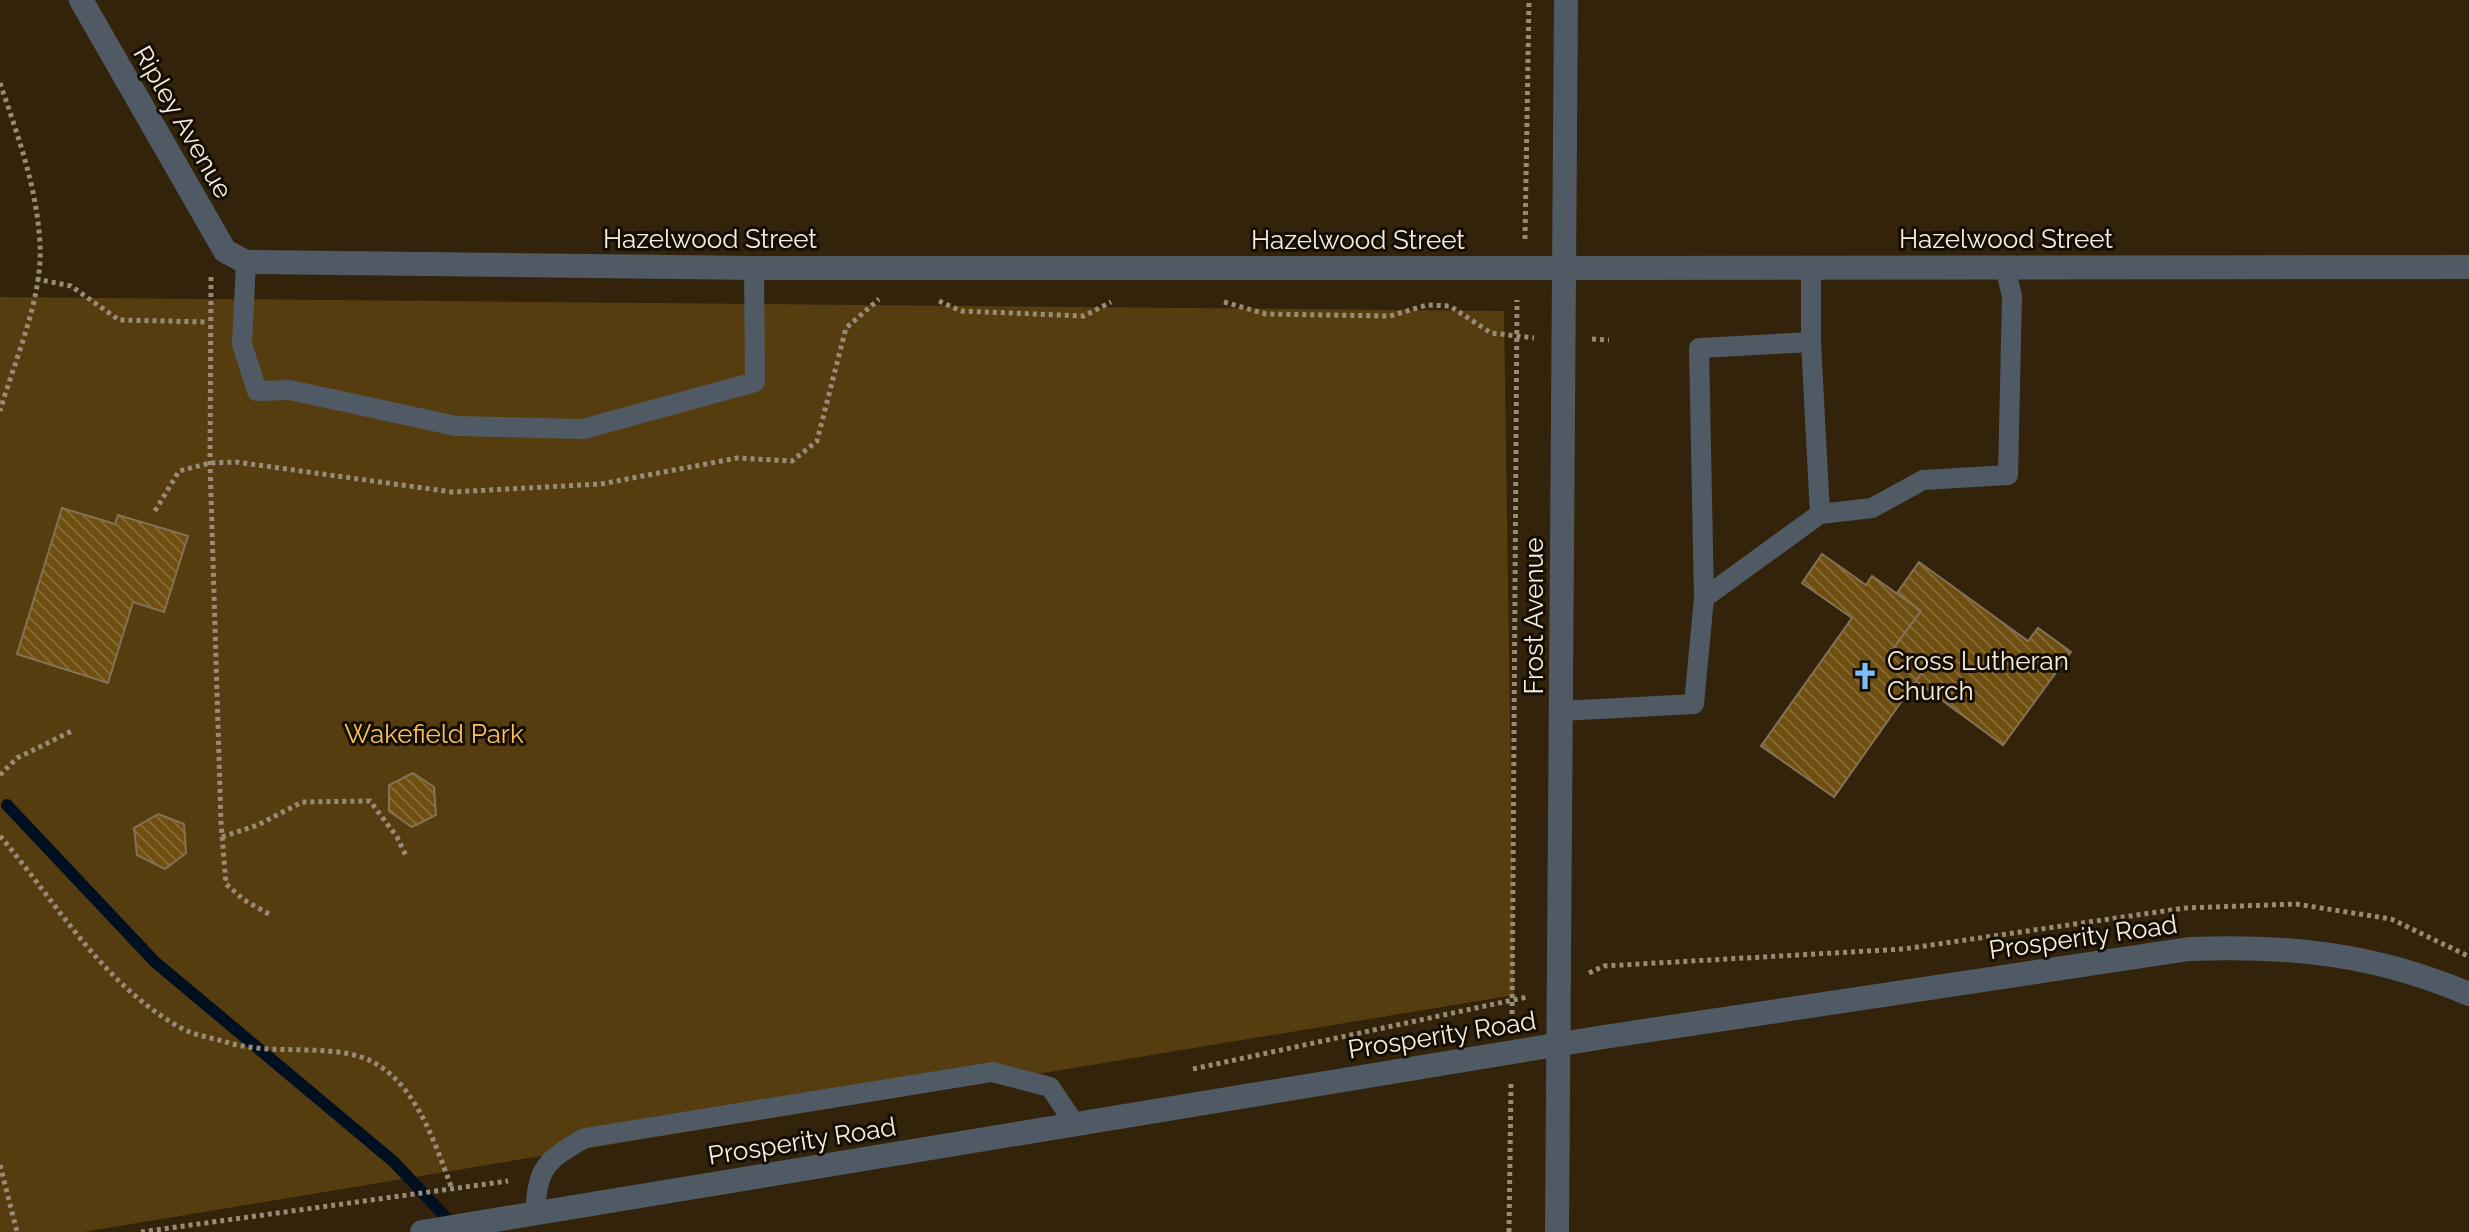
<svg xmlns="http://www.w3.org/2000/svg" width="2469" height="1232" font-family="Raleway,sans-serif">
<defs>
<pattern id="building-back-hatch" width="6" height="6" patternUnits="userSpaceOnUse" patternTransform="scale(2)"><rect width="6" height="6" fill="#6f4f11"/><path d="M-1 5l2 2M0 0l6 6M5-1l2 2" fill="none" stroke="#846933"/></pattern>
</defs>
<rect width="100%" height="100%" fill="#32230a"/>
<path fill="#563d0f" d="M 0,297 L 1504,311 L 1514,995 L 83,1232 L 0,1232 Z"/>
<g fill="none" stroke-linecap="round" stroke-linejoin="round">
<path stroke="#001020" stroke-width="12" d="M 7,805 L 155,962 L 394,1162 L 455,1227"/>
</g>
<g fill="url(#building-back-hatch)" stroke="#837257" stroke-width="2">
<path d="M 62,508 L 115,524 L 118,515 L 188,536 L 164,612 L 133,602 L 108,683 L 17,654 Z"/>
<path d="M 1822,554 L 1866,585 L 1872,576 L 1921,611 L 1893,649 L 1923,671 L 1834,797 L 1761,746 L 1852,618 L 1802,583 Z"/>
<path d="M 1919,562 L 2028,641 L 2038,628 L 2071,652 L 2003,745 L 1916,681 L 1923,671 L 1893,649 L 1921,611 L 1897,593 Z"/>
<path d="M 413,773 L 434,787 L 436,815 L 412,827 L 389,811 L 389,785 Z"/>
<path d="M 158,814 L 184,824 L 186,853 L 165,869 L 137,855 L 134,828 Z"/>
</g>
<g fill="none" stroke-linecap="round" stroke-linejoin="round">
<g stroke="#988b77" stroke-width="5" stroke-dasharray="4 4" stroke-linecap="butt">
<path d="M 0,83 C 18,136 37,188 40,244 C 43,298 15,359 0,411"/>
<path d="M 1525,239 L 1529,0"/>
<path d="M 211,277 L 210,463 L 221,823 L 226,884 L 244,900 L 269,914"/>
<path d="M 36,279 L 71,286 L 119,320 L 208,322"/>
<path d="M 939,301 L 961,311 L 1084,316 L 1111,302"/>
<path d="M 1224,302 L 1266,314 L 1390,316 L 1427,305 L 1450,306 L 1491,333 L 1534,338"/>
<path d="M 1592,339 L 1609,340"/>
<path d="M 155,511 L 179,471 L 210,463 L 236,462 L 452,492 L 601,484 L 737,458 L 792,461 L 817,441 L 846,328 L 879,299"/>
<path d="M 0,775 L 17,758 L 74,730"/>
<path d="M 0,836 C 58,904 102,985 183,1029 C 197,1036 214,1038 229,1043 C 269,1054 310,1046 350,1054 C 411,1066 433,1138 452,1189"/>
<path d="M 222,837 L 258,825 L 302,802 L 370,801 L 397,837 L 407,858"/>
<path d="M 1589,973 L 1604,966 L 1904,949 L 2185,908 L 2296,904 L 2391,919 L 2468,956"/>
<path d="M 1512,1022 L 1517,300"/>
<path d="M 1193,1069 L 1527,997"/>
<path d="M 0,1165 L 17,1232"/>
<path d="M 141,1232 L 508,1181"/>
<path d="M 1509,1232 L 1511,1084"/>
</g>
<g stroke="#505a64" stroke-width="20">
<path d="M 246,262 L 242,344 L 257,391 L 290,390 L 456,426 L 583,429 L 755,382 L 754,268"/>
<path d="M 1811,342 L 1820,514"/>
<path d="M 1704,598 L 1699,348 L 1811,342 L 1811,268"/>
<path d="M 1561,711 L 1694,704 L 1704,598 L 1820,514 L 1872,508 L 1923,480 L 2008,475 L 2012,296 L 2005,267"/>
<path d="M 535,1213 C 538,1167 545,1161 585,1138 L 992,1072 L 1050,1087 L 1075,1124"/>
</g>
<path stroke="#505a64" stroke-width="24" d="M 81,0 L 225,251 L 246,262 L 754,268 L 1564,268"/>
<g stroke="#505a64" stroke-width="24">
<path d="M 1564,268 L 2469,267"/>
<path d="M 422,1232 L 1604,1037 L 2189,949 C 2290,945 2375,954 2469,994"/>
<path d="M 1557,1232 L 1566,0"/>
</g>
</g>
<defs>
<g id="church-bare" transform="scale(2.16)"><path d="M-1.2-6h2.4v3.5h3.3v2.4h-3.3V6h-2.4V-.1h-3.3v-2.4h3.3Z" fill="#7cbef9" stroke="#140e05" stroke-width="2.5" paint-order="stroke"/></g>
</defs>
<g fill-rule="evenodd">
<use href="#church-bare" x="1865" y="676"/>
</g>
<g text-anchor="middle" stroke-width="6" stroke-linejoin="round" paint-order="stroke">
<g font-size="26" fill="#f8eedf" stroke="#140e05">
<text transform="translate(183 122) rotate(60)" y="9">Ripley Avenue</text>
<text x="710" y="248">Hazelwood Street</text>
<text x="2006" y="248">Hazelwood Street</text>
<text x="1358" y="249">Hazelwood Street</text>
<text transform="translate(1534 616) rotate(-90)" y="9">Frost Avenue</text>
<text transform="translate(2083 937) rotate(-8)" y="9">Prosperity Road</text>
<text transform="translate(1442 1035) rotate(-9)" y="9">Prosperity Road</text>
<text transform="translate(802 1141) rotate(-9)" y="9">Prosperity Road</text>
</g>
<g font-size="26" fill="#f8eedf" stroke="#140e05" text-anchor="start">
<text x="1887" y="670">Cross Lutheran<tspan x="1887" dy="30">Church</tspan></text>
</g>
<g font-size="26" fill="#fbc058" stroke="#140e05">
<text x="434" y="743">Wakefield Park</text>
</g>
</g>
</svg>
